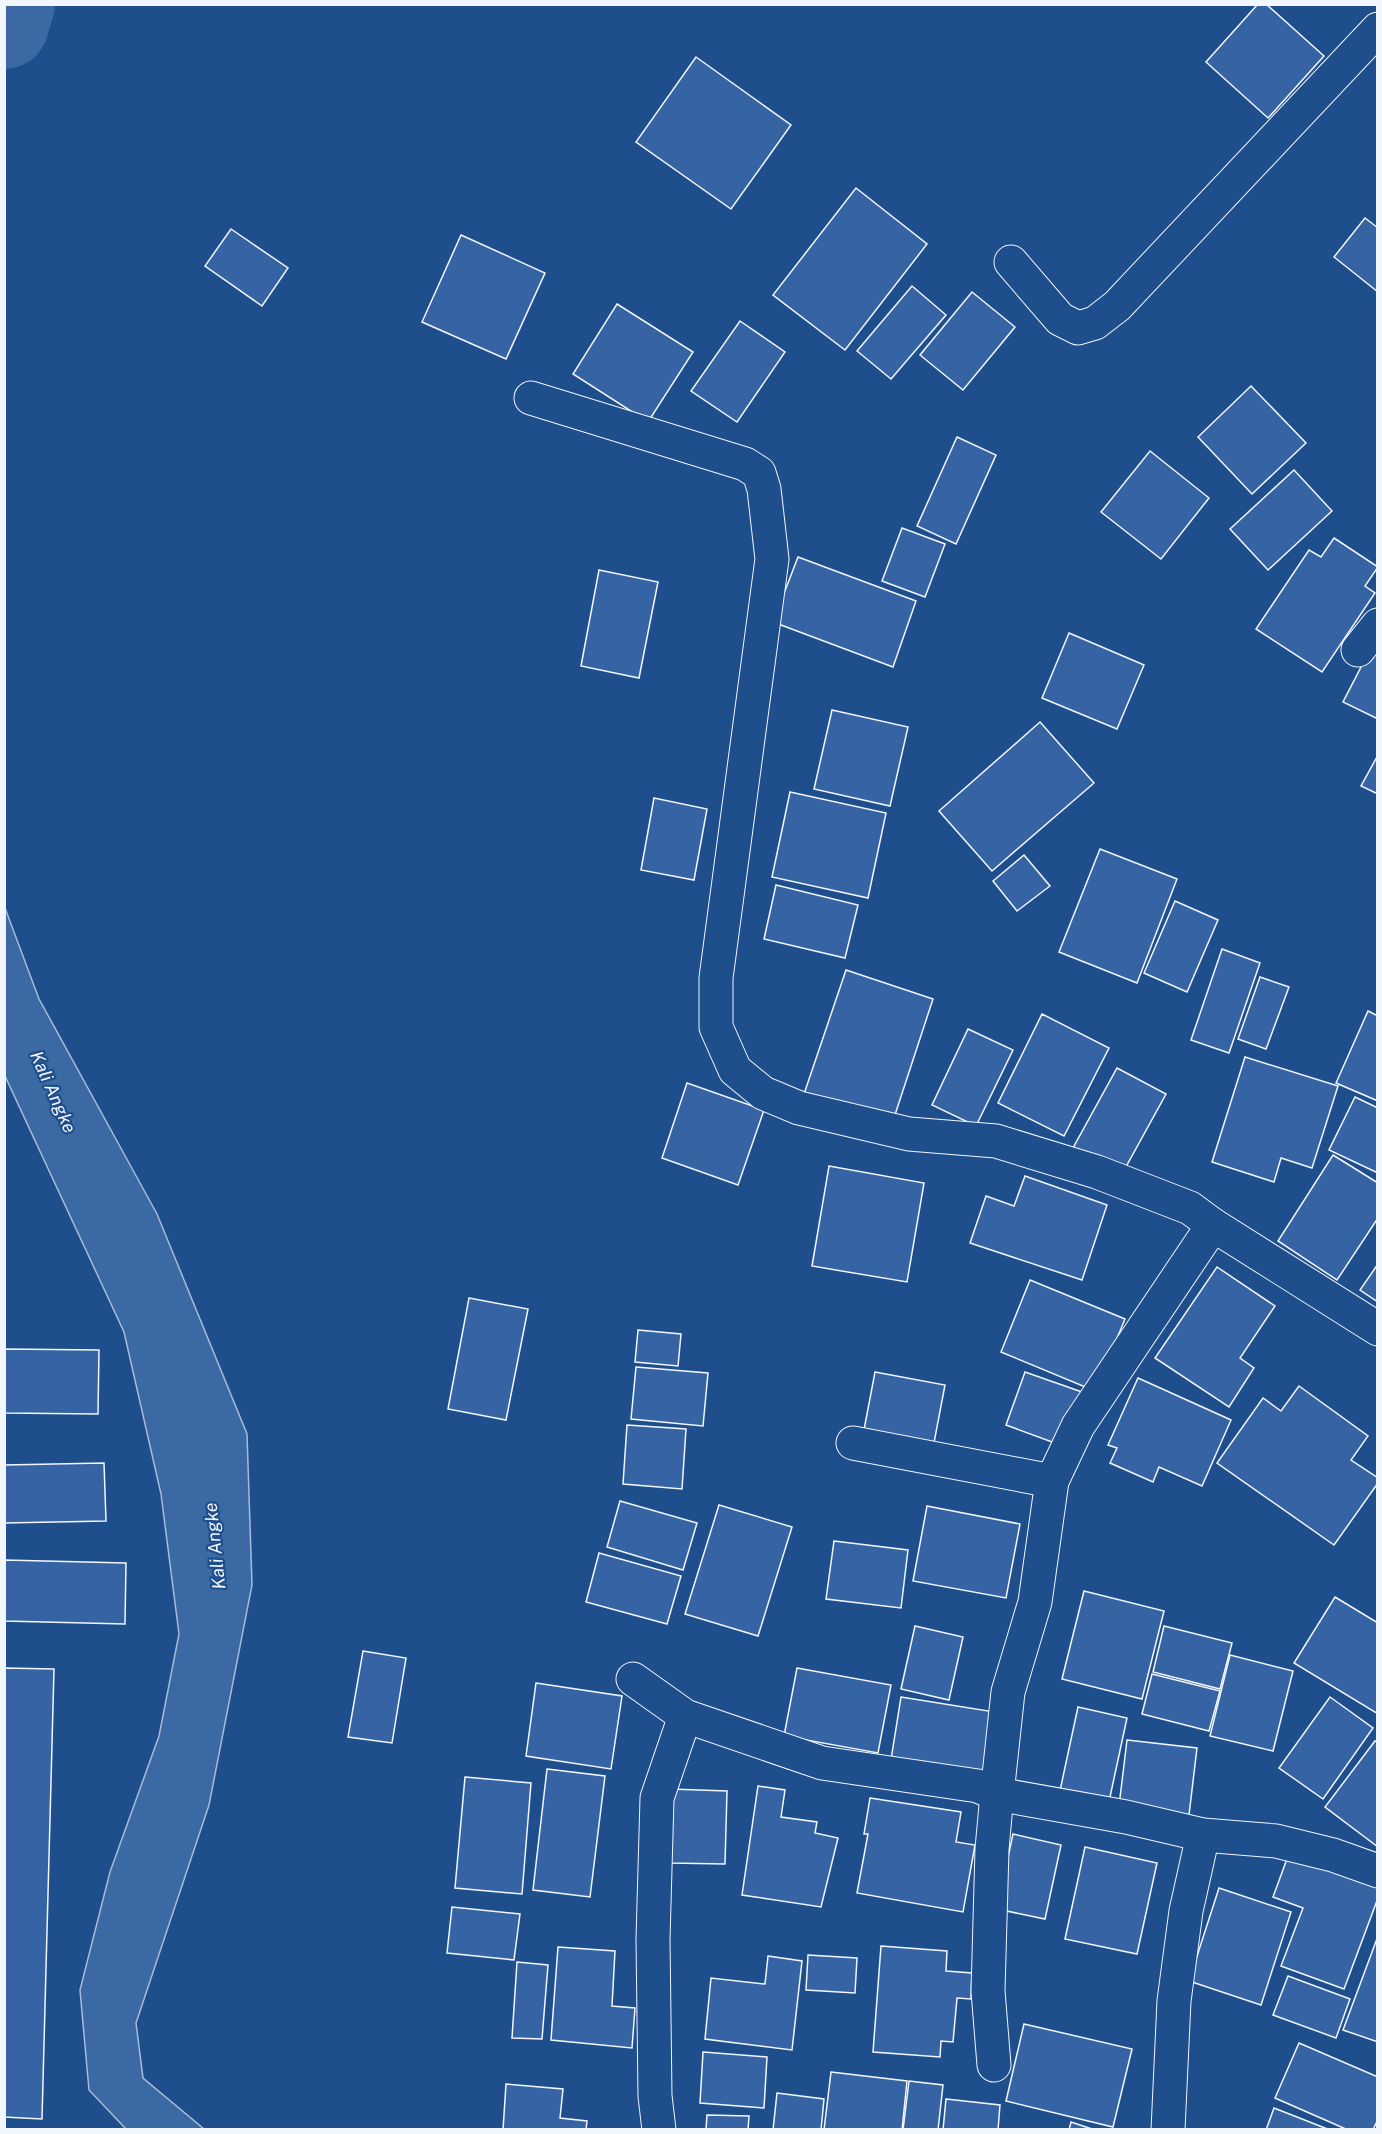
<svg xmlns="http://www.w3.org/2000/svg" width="1382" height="2134" font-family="'Public Sans',sans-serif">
<rect width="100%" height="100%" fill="#1f4e8c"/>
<path fill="#3b69a3" stroke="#a8bbd7" stroke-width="1.5" d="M 5,908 L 39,999 L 157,1214 L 247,1434 L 252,1585 L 209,1805 L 136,2023 L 143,2078 L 204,2129 L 126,2129 L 89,2090 L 80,1990 L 110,1872 L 159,1736 L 179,1634 L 161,1494 L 124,1332 L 5,1076 Z"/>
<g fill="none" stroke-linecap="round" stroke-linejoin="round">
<path stroke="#3b69a3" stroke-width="90" d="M 4,24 L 10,4"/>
</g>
<g fill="#3563a3" stroke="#f2f6ff" stroke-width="1.5">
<path d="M 1258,4 L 1266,4 L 1324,56 L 1268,118 L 1206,62 Z"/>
<path d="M 696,57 L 791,125 L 731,209 L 636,142 Z"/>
<path d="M 856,188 L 927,244 L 845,350 L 773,295 Z"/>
<path d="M 1365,218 L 1378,228 L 1378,292 L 1334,257 Z"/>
<path d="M 231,229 L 288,268 L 262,306 L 205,266 Z"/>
<path d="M 461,235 L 545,273 L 506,359 L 422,322 Z"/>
<path d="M 912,286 L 946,315 L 891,379 L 857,351 Z"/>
<path d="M 972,292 L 1015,327 L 963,390 L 920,355 Z"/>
<path d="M 617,304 L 693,352 L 648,422 L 573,374 Z"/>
<path d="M 740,321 L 785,352 L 737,422 L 691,391 Z"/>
<path d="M 1251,386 L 1306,443 L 1252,494 L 1198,437 Z"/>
<path d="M 957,437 L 996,455 L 956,544 L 917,526 Z"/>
<path d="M 1150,451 L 1209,498 L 1161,559 L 1101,512 Z"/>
<path d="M 1294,470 L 1332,511 L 1268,570 L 1230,529 Z"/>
<path d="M 902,528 L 945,544 L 925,597 L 882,581 Z"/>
<path d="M 1334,538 L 1378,567 L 1365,586 L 1375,593 L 1322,672 L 1256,629 L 1309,550 L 1321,557 Z"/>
<path d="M 798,557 L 916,601 L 893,667 L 773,622 Z"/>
<path d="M 599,570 L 658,582 L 639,678 L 581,666 Z"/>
<path d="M 1069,633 L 1144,665 L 1117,729 L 1042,698 Z"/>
<path d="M 1374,642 L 1378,644 L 1378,719 L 1343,702 Z"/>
<path d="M 832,710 L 908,727 L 890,806 L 814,789 Z"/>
<path d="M 1040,722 L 1094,783 L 992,871 L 939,811 Z"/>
<path d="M 1378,755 L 1378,794 L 1361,786 Z"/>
<path d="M 790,792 L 886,813 L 868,898 L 772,877 Z"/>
<path d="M 654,798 L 707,809 L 694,880 L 641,870 Z"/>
<path d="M 1100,849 L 1177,879 L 1137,983 L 1059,952 Z"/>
<path d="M 1024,855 L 1050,886 L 1017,911 L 993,881 Z"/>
<path d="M 776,885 L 858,905 L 845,958 L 764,939 Z"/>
<path d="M 1175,901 L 1218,920 L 1187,992 L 1144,973 Z"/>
<path d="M 1222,949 L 1260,963 L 1229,1053 L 1191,1040 Z"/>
<path d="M 846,970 L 933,999 L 891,1127 L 803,1097 Z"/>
<path d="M 1260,977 L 1289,987 L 1266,1049 L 1238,1039 Z"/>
<path d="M 1368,1011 L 1378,1016 L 1378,1101 L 1336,1083 Z"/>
<path d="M 1042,1014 L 1109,1048 L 1064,1136 L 998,1103 Z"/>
<path d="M 968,1029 L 1013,1050 L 976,1126 L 932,1105 Z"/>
<path d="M 1245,1057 L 1338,1086 L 1312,1168 L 1281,1158 L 1274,1182 L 1212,1162 Z"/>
<path d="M 1117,1068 L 1166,1094 L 1122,1174 L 1073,1148 Z"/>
<path d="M 687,1083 L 764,1110 L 738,1185 L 662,1158 Z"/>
<path d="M 1355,1097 L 1378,1108 L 1378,1173 L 1329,1150 Z"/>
<path d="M 1333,1155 L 1378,1183 L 1378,1218 L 1337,1280 L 1278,1241 Z"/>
<path d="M 829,1166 L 924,1183 L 907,1282 L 812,1266 Z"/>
<path d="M 1025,1176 L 1107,1205 L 1082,1280 L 970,1243 L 986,1196 L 1014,1206 Z"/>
<path d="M 1378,1264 L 1378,1302 L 1360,1290 Z"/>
<path d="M 1217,1267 L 1275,1306 L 1240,1358 L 1254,1368 L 1229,1407 L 1155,1358 Z"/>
<path d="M 1030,1280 L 1125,1319 L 1095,1391 L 1001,1352 Z"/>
<path d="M 469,1298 L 528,1309 L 506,1420 L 448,1409 Z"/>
<path d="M 638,1330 L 681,1334 L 678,1366 L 635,1362 Z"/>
<path d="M 4,1349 L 99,1350 L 98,1414 L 4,1413 Z"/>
<path d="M 636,1367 L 708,1373 L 703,1426 L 631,1419 Z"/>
<path d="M 875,1372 L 945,1385 L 933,1448 L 863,1435 Z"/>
<path d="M 1025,1372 L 1082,1392 L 1063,1446 L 1006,1425 Z"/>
<path d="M 1138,1378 L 1231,1420 L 1202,1486 L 1159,1467 L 1153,1482 L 1110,1463 L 1117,1448 L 1108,1445 Z"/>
<path d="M 1299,1386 L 1368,1436 L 1351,1460 L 1378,1478 L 1378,1483 L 1334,1545 L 1217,1463 L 1263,1398 L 1281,1411 Z"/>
<path d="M 627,1425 L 686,1429 L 682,1489 L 623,1484 Z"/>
<path d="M 104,1463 L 106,1521 L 4,1523 L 4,1465 Z"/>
<path d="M 620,1501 L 697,1523 L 683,1570 L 607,1547 Z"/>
<path d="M 719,1505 L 792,1527 L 758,1636 L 685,1614 Z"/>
<path d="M 927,1506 L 1020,1524 L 1006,1598 L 913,1581 Z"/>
<path d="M 834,1541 L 908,1550 L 901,1608 L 826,1599 Z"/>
<path d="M 599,1553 L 681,1576 L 667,1624 L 586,1602 Z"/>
<path d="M 4,1560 L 126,1563 L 125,1624 L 4,1621 Z"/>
<path d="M 1084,1591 L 1164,1611 L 1142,1699 L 1062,1679 Z"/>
<path d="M 1335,1597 L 1378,1623 L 1378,1714 L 1294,1663 Z"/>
<path d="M 915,1626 L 963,1637 L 949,1700 L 901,1689 Z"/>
<path d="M 1164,1626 L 1232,1643 L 1220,1689 L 1153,1672 Z"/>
<path d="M 363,1651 L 406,1658 L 392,1743 L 348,1737 Z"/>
<path d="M 1230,1655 L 1293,1671 L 1273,1751 L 1210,1736 Z"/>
<path d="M 4,1668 L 54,1669 L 42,2119 L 4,2117 Z"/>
<path d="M 797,1668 L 891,1685 L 878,1753 L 784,1736 Z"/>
<path d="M 1152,1674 L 1220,1691 L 1209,1731 L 1142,1714 Z"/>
<path d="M 536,1683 L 622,1696 L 611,1769 L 526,1756 Z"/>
<path d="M 901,1697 L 1001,1713 L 990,1782 L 890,1766 Z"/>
<path d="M 1330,1697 L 1373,1728 L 1323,1799 L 1279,1768 Z"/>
<path d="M 1078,1707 L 1127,1718 L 1107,1811 L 1058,1800 Z"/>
<path d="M 1127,1740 L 1197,1748 L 1189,1815 L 1119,1806 Z"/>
<path d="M 1375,1741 L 1378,1742 L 1378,1847 L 1325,1807 Z"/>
<path d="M 547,1769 L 605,1776 L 590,1897 L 533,1890 Z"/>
<path d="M 465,1777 L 531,1783 L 522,1894 L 455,1888 Z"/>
<path d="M 758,1786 L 785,1790 L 781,1817 L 817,1822 L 815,1833 L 838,1838 L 821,1907 L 742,1895 Z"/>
<path d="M 670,1789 L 727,1791 L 725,1864 L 669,1863 Z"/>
<path d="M 870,1798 L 961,1812 L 956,1842 L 975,1845 L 963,1912 L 857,1893 L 868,1834 L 864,1834 Z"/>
<path d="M 1013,1834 L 1061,1845 L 1045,1919 L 997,1909 Z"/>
<path d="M 1085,1847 L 1157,1863 L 1137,1954 L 1065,1939 Z"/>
<path d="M 1291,1848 L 1378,1880 L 1378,1898 L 1344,1989 L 1281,1966 L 1303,1908 L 1273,1897 Z"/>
<path d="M 1219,1888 L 1291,1912 L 1261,2005 L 1189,1981 Z"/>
<path d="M 452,1907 L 520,1914 L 514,1960 L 447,1953 Z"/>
<path d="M 1378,1936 L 1378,2042 L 1343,2030 Z"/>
<path d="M 881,1946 L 947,1951 L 946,1971 L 972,1973 L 971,1999 L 957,1998 L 953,2042 L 941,2041 L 940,2057 L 873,2052 Z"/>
<path d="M 558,1947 L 615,1951 L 612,2006 L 635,2008 L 632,2048 L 551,2040 Z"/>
<path d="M 808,1955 L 857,1958 L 855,1993 L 806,1990 Z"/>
<path d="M 768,1956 L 802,1961 L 792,2050 L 705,2039 L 711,1978 L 765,1984 Z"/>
<path d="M 517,1962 L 548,1965 L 542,2039 L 512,2038 Z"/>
<path d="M 1288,1976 L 1350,1999 L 1336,2038 L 1273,2015 Z"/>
<path d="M 1024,2024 L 1132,2049 L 1113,2127 L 1006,2101 Z"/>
<path d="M 1299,2043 L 1378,2077 L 1378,2119 L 1373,2130 L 1348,2130 L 1275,2098 Z"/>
<path d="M 703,2052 L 767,2057 L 764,2108 L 700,2103 Z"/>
<path d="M 831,2072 L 907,2081 L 902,2130 L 824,2130 Z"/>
<path d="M 909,2081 L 943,2085 L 938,2130 L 903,2130 Z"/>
<path d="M 506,2084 L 563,2089 L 560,2118 L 587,2121 L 586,2130 L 503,2130 Z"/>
<path d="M 777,2093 L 824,2099 L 821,2130 L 773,2130 Z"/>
<path d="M 946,2099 L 1000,2105 L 998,2130 L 943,2130 Z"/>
<path d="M 1274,2108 L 1330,2130 L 1266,2130 Z"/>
<path d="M 707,2115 L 749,2116 L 748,2130 L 706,2130 Z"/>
<path d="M 1071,2122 L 1095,2130 L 1069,2130 Z"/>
</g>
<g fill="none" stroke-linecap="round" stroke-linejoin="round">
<g stroke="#f2f6ff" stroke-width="35">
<g id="minor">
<path d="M 1011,262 L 1060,319 L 1078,328 L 1095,323 L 1117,306 L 1378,29"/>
<path d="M 531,398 L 745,464 L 759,473 L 764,489 L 772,559 L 716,978 L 716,1027 L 735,1070 L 763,1093 L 799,1108 L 909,1134 L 996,1141 L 1097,1172 L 1190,1208 L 1213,1225 L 1378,1329"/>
<path d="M 1358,650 L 1378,625"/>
<path d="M 853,1443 L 1052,1481"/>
<path d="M 633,1679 L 685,1716 L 822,1763 L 978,1786 L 997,1794 L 1126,1817 L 1203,1835 L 1276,1841 L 1333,1855 L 1378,1871"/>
<path d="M 994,2065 L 988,1991 L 992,1849 L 997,1794 L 1008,1692 L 1035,1602 L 1052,1481 L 1078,1426 L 1213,1225"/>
<path d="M 659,2130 L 655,2096 L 653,1939 L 657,1798 L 685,1716"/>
<path d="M 1168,2130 L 1174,2001 L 1186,1911 L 1203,1835"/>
</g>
</g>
<use href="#minor" stroke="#1f4e8c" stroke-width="33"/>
</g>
<g text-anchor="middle" stroke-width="4.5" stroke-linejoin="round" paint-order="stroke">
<g font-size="18" font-style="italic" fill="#f2f6ff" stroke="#1f4e8c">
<text transform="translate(53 1092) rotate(66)" y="6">Kali Angke</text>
<text transform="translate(215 1546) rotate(-96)" y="6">Kali Angke</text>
</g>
</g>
<rect width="1382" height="2134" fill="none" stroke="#f2f6ff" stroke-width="12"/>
</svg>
